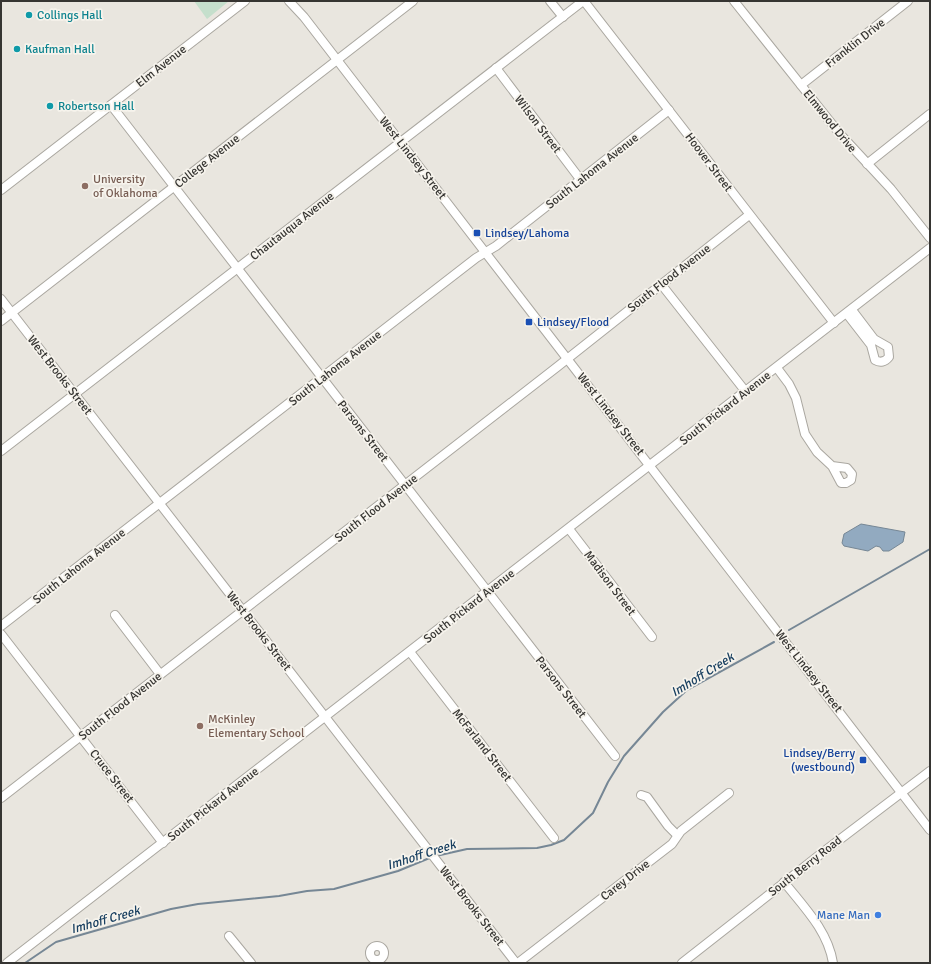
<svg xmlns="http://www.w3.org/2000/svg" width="931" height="964" font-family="Signika,sans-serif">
<rect width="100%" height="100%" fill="#e9e6df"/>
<path fill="#c5dfcc" d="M 194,1 L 229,1 L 207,19 Z"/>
<path fill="#92aac0" stroke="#768795" d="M 861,524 L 905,532 L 903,542 L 889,551 L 883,551 L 880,547 L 876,546 L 868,551 L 844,546 L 842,543 L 844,534 Z"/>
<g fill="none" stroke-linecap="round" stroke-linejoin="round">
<g stroke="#768795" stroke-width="2">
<path d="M 789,630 L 930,549"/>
<path d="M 436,856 L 467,849 L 537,848 L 551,845 L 564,840 L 593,813 L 608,782 L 624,756 L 663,712 L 687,690 L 774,642"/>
<path d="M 25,963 L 56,942 L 171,909 L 198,904 L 279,896 L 307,891 L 334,889 L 398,871 L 432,857"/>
</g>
<g stroke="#aaa7a0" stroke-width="10">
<g id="minor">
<path d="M 289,1 L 304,17 L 930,830"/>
<path d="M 550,1 L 563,17"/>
<path d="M 584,1 L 834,323"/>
<path d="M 734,1 L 840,134 L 891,189 L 930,238"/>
<path d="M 496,68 L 580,179"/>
<path d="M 801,85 L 908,1"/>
<path d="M 111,105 L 615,756"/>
<path d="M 867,164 L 930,114"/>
<path d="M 1,190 L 245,1"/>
<path d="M 661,284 L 746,392"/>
<path d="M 1,299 L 516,963"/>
<path d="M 847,314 L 871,345 L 875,360 C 880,363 885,362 889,357 L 888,347 L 874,339 L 852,310"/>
<path d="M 1,321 L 413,1"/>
<path d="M 777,368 L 789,384 L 796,398 L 805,434 L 817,452 L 832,466 L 841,483 L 846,483 L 851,480 L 852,474 L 847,468 L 832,466"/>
<path d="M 1,451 L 583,1"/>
<path d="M 569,529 L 652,637"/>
<path d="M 115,615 L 160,674"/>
<path d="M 1,626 L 476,258 L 496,246 L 669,110"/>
<path d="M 1,634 L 163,843"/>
<path d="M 410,652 L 554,838"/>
<path d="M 641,795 L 647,797 L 668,826 L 677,835"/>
<path d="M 1,798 L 557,367 L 749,215"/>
<path d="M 784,882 C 804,907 828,931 833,963"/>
<path d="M 229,936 L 251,963"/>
<circle cx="377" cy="953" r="7"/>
<path d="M 7,963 L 930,248"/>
<path d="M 518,963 L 672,844 L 681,831 L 729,793"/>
<path d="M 682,963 L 822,853 L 930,771"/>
</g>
</g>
<use href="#minor" stroke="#fff" stroke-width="8"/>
</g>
<g fill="#0f9aa8" stroke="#f6f3ec" stroke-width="1.5">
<circle cx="29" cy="15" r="4"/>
<circle cx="17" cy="49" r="4"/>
<circle cx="50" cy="106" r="4"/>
</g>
<g fill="#8d6e63" stroke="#f6f3ec" stroke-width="1.5">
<circle cx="85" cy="186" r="4"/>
<circle cx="200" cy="726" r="4"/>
</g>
<g fill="#1a4fb4" stroke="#f6f3ec" stroke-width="1.5">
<rect x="473" y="229" width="8" height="8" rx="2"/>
<rect x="525" y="318" width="8" height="8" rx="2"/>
<rect x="859" y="756" width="8" height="8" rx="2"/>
</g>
<circle fill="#3f7fe0" stroke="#f6f3ec" stroke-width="1.5" cx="878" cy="915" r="4"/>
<g text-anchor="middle" stroke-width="3.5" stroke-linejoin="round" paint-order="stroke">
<g font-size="12" fill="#0d838f" stroke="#f6f3ec" text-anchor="start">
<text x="37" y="19">Collings Hall</text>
<text x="25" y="53">Kaufman Hall</text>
<text x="58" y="110">Robertson Hall</text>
</g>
<g font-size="12" fill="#363532" stroke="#f6f3ec">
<text transform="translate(855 43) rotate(-38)" y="4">Franklin Drive</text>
<text transform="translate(161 66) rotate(-38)" y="4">Elm Avenue</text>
<text transform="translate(830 121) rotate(51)" y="4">Elmwood Drive</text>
<text transform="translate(538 124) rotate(53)" y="4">Wilson Street</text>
<text transform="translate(413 158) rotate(52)" y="4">West Lindsey Street</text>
<text transform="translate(207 161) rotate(-38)" y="4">College Avenue</text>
<text transform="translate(709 162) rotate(53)" y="4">Hoover Street</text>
<text transform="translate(592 171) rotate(-38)" y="4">South Lahoma Avenue</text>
<text transform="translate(292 226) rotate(-38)" y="4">Chautauqua Avenue</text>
<text transform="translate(669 278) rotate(-38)" y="4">South Flood Avenue</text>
<text transform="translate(335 368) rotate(-38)" y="4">South Lahoma Avenue</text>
<text transform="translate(60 375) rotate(52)" y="4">West Brooks Street</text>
<text transform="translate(725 408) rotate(-38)" y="4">South Pickard Avenue</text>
<text transform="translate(611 414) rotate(52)" y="4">West Lindsey Street</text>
<text transform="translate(363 431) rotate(52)" y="4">Parsons Street</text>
<text transform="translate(376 508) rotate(-38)" y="4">South Flood Avenue</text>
<text transform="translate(79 566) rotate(-38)" y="4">South Lahoma Avenue</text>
<text transform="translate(610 583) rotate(53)" y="4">Madison Street</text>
<text transform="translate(469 606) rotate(-38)" y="4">South Pickard Avenue</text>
<text transform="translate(259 631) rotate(52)" y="4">West Brooks Street</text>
<text transform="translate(809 671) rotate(52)" y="4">West Lindsey Street</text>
<text transform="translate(561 687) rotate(52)" y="4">Parsons Street</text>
<text transform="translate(120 706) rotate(-38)" y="4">South Flood Avenue</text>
<text transform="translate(482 745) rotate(52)" y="4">McFarland Street</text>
<text transform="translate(112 776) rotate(52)" y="4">Cruce Street</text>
<text transform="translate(213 804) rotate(-38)" y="4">South Pickard Avenue</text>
<text transform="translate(805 866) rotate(-38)" y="4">South Berry Road</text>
<text transform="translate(625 880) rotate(-38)" y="4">Carey Drive</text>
<text transform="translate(472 906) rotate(52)" y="4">West Brooks Street</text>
</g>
<g font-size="12" fill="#785e54" stroke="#f6f3ec" text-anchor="start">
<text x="93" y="183">University<tspan x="93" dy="14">of Oklahoma</tspan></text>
<text x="208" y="723">McKinley<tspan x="208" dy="14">Elementary School</tspan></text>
</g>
<g font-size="12" fill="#164399" stroke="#f6f3ec" text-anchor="start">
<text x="485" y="237">Lindsey/Lahoma</text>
<text x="537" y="326">Lindsey/Flood</text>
<text x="855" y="757" text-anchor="end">Lindsey/Berry<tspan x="855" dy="14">(westbound)</tspan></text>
</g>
<g font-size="12" fill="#366cbe" stroke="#f6f3ec" text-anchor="end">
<text x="870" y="919">Mane Man</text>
</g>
<g font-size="13" font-style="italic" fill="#183f60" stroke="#f6f3ec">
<text transform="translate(702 674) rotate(-32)" y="5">Imhoff Creek</text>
<text transform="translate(421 854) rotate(-18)" y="5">Imhoff Creek</text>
<text transform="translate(105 919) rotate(-16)" y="5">Imhoff Creek</text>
</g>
</g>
<rect width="931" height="964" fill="none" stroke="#363532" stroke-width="4"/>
</svg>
